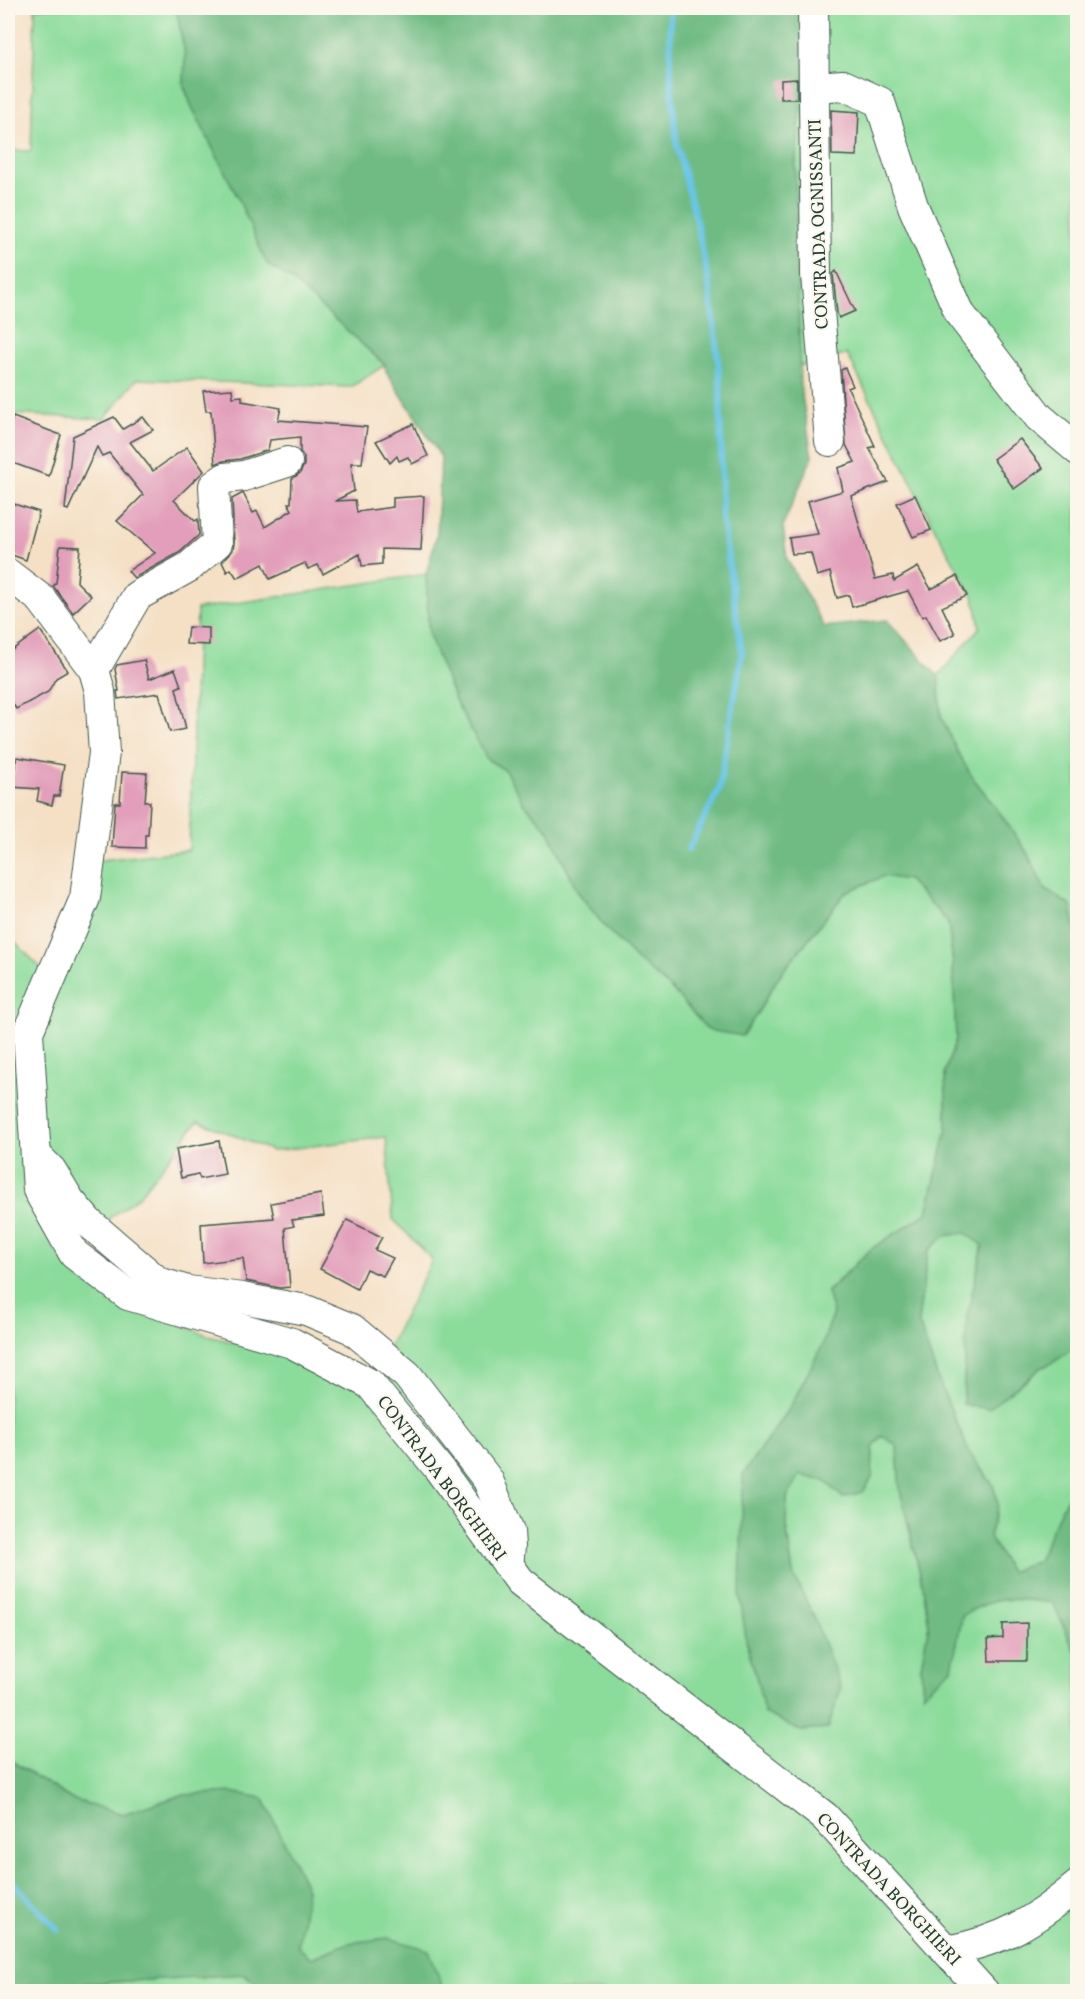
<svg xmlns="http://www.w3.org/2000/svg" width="1085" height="1999" font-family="Vollkorn,serif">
<rect width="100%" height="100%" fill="#fbf7ec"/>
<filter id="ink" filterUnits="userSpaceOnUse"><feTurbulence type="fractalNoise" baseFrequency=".0167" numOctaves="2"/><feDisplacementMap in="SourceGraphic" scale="12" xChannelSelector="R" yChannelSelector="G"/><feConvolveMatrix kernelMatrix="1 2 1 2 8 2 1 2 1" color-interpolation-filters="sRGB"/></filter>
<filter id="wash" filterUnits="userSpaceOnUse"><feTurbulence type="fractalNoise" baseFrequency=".008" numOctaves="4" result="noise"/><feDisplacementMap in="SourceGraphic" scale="24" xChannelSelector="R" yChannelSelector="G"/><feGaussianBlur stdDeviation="1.35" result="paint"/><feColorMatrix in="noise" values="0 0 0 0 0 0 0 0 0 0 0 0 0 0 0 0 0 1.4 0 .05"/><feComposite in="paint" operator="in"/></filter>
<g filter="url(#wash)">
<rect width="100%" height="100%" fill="#f5e0c6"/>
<g fill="#8bdb9b" stroke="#558c68" stroke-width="1.5" fill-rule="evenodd">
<path d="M 35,8 L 176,8 L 185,54 L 184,87 L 192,107 L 238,198 L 267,263 L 293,281 L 385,365 L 351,387 L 137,379 L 104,419 L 8,414 L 8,150 L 31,151 Z"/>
<path d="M 805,8 L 1077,8 L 1077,946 L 1071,906 L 1045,889 L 1026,851 L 997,809 L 972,777 L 955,747 L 941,716 L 938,676 L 980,627 L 974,598 L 936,531 L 847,354 L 800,366 L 795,168 L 806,60 Z"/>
<path d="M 426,574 L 429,635 L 456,702 L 487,759 L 505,770 L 523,802 L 549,831 L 578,892 L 605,927 L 635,958 L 673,991 L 742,1036 L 758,1012 L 779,976 L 846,892 L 884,876 L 908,880 L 948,922 L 953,964 L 956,1039 L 945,1072 L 947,1129 L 927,1214 L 871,1249 L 827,1291 L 833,1313 L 823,1344 L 788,1411 L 743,1474 L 742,1553 L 764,1713 L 814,1617 L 793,1574 L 786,1526 L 787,1497 L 800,1475 L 826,1481 L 843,1498 L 872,1478 L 873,1448 L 882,1435 L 897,1446 L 900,1490 L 923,1586 L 929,1625 L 921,1666 L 923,1693 L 952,1668 L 962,1616 C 996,1594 1016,1598 1053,1603 L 1077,1655 L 1077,1991 L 444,1991 L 428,1950 L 388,1938 L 349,1943 L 311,1958 L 298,1947 L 307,1889 L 263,1798 L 182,1795 L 123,1814 L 71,1799 L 8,1759 L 8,947 L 15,942 L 54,981 L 93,861 L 189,850 L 197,609 ZM 198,1121 L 272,1151 L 386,1137 L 393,1219 L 432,1260 L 367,1391 L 297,1357 L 212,1337 L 140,1308 L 71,1247 L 139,1196 Z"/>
<path d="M 965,1232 L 983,1245 L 967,1317 L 964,1404 L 1026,1381 L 1041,1368 L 1055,1361 L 1077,1346 L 1077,1482 L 1062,1507 L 1038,1561 L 1010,1572 L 989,1536 L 998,1505 L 993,1485 L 970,1454 L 939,1382 L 918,1321 L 928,1251 L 945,1236 Z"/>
<path d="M 244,1974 L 261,1987 L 263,1991 L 8,1992 L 14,1988 Z"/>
</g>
<g fill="#70bb83" stroke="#487c5c" stroke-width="1.5">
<path d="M 176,8 L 805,8 L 806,60 L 795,168 L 800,383 L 812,457 L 783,526 L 787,559 L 824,627 L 887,620 L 938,676 L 941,716 L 955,747 L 972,777 L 997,809 L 1026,851 L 1045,889 L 1071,906 L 1076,936 L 1077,1346 L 1055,1361 L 1041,1368 L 988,1409 L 963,1404 L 967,1317 L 983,1245 L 965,1233 L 945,1236 L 928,1251 L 918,1321 L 939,1382 L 970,1454 L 993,1485 L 998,1505 L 989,1536 L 1010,1572 L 1038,1561 L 1062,1507 L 1077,1482 L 1077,1655 L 1053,1603 C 1016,1598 996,1594 962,1616 L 952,1668 L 923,1694 L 921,1666 L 929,1625 L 923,1586 L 900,1490 L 897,1446 L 882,1435 L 873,1448 L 872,1478 L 863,1492 L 843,1498 L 825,1481 L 800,1475 L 787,1497 L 786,1526 L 793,1574 L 814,1617 L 841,1688 L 828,1729 L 801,1731 L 764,1713 L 758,1683 L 747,1646 L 740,1596 L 743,1474 L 788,1411 L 823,1344 L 833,1313 L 827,1292 L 871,1249 L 927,1213 L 947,1129 L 945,1072 L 956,1039 L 953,964 L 948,922 L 908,880 L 884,876 L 846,892 L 779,976 L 758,1012 L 742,1036 L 708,1030 L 673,991 L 635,958 L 605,927 L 578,892 L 549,831 L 523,802 L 505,770 L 487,759 L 456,702 L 429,635 L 426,574 L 437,534 L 441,457 L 386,371 L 385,365 L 293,281 L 267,264 L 238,198 L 192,107 L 184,86 L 185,54 Z"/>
<path d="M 8,1759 L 71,1799 L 123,1814 L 182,1795 L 231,1792 L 263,1798 L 307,1889 L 298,1947 L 311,1958 L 349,1943 L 388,1938 L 429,1950 L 444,1991 L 263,1991 L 261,1987 L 244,1974 L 14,1988 L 8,1991 Z"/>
</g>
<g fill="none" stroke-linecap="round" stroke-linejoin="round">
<g stroke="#69c5e7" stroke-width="6">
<path d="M 670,8 L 671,84 L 677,146 L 696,219 L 710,288 L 720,379 L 722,518 L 742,653 L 719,790 L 688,850"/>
<path d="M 8,1877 L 58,1930"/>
</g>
</g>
<g id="blocks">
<g fill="#e29eba">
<path d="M 797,79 L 797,99 L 781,99 L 781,80 Z"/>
<path d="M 831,110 L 859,112 L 857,156 L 832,155 Z"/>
<path d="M 836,271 L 855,311 L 839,318 L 837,313 L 833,274 Z"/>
<path d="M 845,368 L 853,386 L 848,388 L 875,446 L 869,448 L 888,482 L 851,496 L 875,579 L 893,575 L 894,581 L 918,567 L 931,589 L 957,576 L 967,596 L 942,607 L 955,634 L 940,641 L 926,615 L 922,617 L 908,591 L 852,607 L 849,595 L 837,598 L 830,572 L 817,576 L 811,553 L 792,554 L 789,538 L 818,534 L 808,501 L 843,491 L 838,468 L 855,462 L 846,445 L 841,370 Z"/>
<path d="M 232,389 L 233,397 L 242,396 L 242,401 L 281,408 L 278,420 L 367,427 L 362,463 L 351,463 L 354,491 L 335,501 L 355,500 L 357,512 L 393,507 L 393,498 L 424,496 L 421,550 L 382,549 L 382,564 L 362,566 L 360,554 L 323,574 L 318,565 L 308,569 L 305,563 L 270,579 L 263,564 L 237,578 L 231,569 L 227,572 L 222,562 L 233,550 L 234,543 L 232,499 L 243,493 L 253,513 L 257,511 L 265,527 L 292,510 L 288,503 L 291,503 L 292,479 L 300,473 L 304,465 L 304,457 L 300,452 L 300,437 L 270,440 L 268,450 L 240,459 L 223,461 L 215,464 L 211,411 L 206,411 L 203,391 Z"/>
<path d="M 13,417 L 61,435 L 49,476 L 10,462 L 12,456 L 8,454 L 8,432 Z"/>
<path d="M 114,417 L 123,429 L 143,417 L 153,430 L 130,442 L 153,471 L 187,447 L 204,471 L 174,500 L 195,521 L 198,519 L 199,535 L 179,553 L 134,578 L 128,571 L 155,553 L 117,521 L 143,495 L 109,453 L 102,456 L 97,447 L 68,510 L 65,509 L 73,436 Z"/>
<path d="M 413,424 L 428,456 L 412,464 L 408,457 L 399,461 L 397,456 L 390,463 L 376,441 Z"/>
<path d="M 1020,439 L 1043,468 L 1014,489 L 993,459 Z"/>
<path d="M 915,495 L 931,530 L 913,537 L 897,503 Z"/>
<path d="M 11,503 L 39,512 L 26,560 L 9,554 L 11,547 L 8,546 L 8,515 Z"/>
<path d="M 60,546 L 80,547 L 77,582 L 91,596 L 73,613 L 53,586 L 56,583 Z"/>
<path d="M 188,627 L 209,628 L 209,645 L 186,644 Z"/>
<path d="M 40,630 L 68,671 L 56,678 L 48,692 L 16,709 L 8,696 L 8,653 Z"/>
<path d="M 144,660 L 149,679 L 175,669 L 181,686 L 176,688 L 186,729 L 170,732 L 159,693 L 118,699 L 117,691 L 119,691 L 115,669 L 117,665 Z"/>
<path d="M 17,757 L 64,765 L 59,796 L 54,796 L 52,805 L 37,801 L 39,789 L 11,787 Z"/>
<path d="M 122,772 L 147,773 L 145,802 L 150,802 L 148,835 L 145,835 L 145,848 L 112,847 L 115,803 L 120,803 Z"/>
<path d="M 219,1141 L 225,1174 L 200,1179 L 198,1174 L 181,1178 L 176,1149 Z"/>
<path d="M 321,1194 L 324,1216 L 292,1220 L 294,1226 L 285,1228 L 290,1287 L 280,1288 L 246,1281 L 243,1258 L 203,1263 L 201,1224 L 274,1218 L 271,1203 Z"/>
<path d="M 347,1220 L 382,1237 L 375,1250 L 393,1258 L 383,1276 L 366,1269 L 357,1289 L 320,1269 Z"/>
<path d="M 1027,1623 L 1027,1661 L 989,1661 L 988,1639 L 1003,1638 L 1003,1624 Z"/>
</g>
</g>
</g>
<g filter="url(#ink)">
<use href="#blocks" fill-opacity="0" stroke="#3f554a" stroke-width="1.5"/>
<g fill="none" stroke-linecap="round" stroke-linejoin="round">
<g stroke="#3f554a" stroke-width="32">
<g id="minor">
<path d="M 813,8 L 816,275 L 830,441"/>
<path d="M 815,87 L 843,85 L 880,102 L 913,206 L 960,314 L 1039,417 L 1078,450"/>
<path d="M 8,574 L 41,599 L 94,670 L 100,691 L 104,753 L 85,898 L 28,1032 L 38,1190 L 74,1254 L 128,1295 L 292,1343 L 370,1384 L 439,1469 L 520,1581 L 825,1817 L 984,1992"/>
<path d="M 94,670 L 137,596 L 189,567 L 217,543 L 214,486 L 225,478 L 244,476 L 287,462"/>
<path d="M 36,1155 L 51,1170 L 70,1201 L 88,1222 L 158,1282 L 188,1291 L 242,1298 L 306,1310 L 352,1329 L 407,1375 L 488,1480 L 509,1531 L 510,1547 L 508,1565"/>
<path d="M 947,1951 C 1005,1940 1033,1922 1078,1885"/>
</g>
</g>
<use href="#minor" stroke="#fff" stroke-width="30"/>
</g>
</g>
<g text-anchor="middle" stroke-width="4.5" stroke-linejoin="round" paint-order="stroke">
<g font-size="18" fill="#1f3d34" stroke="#fbf7ec">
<text transform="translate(818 224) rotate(-92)" y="6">CONTRADA OGNISSANTI</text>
<text transform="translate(442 1478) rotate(53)" y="6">CONTRADA BORGHIERI</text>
<text transform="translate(889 1889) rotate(47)" y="6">CONTRADA BORGHIERI</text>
</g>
</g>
<rect width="1085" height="1999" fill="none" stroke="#fbf7ec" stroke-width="30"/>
</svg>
